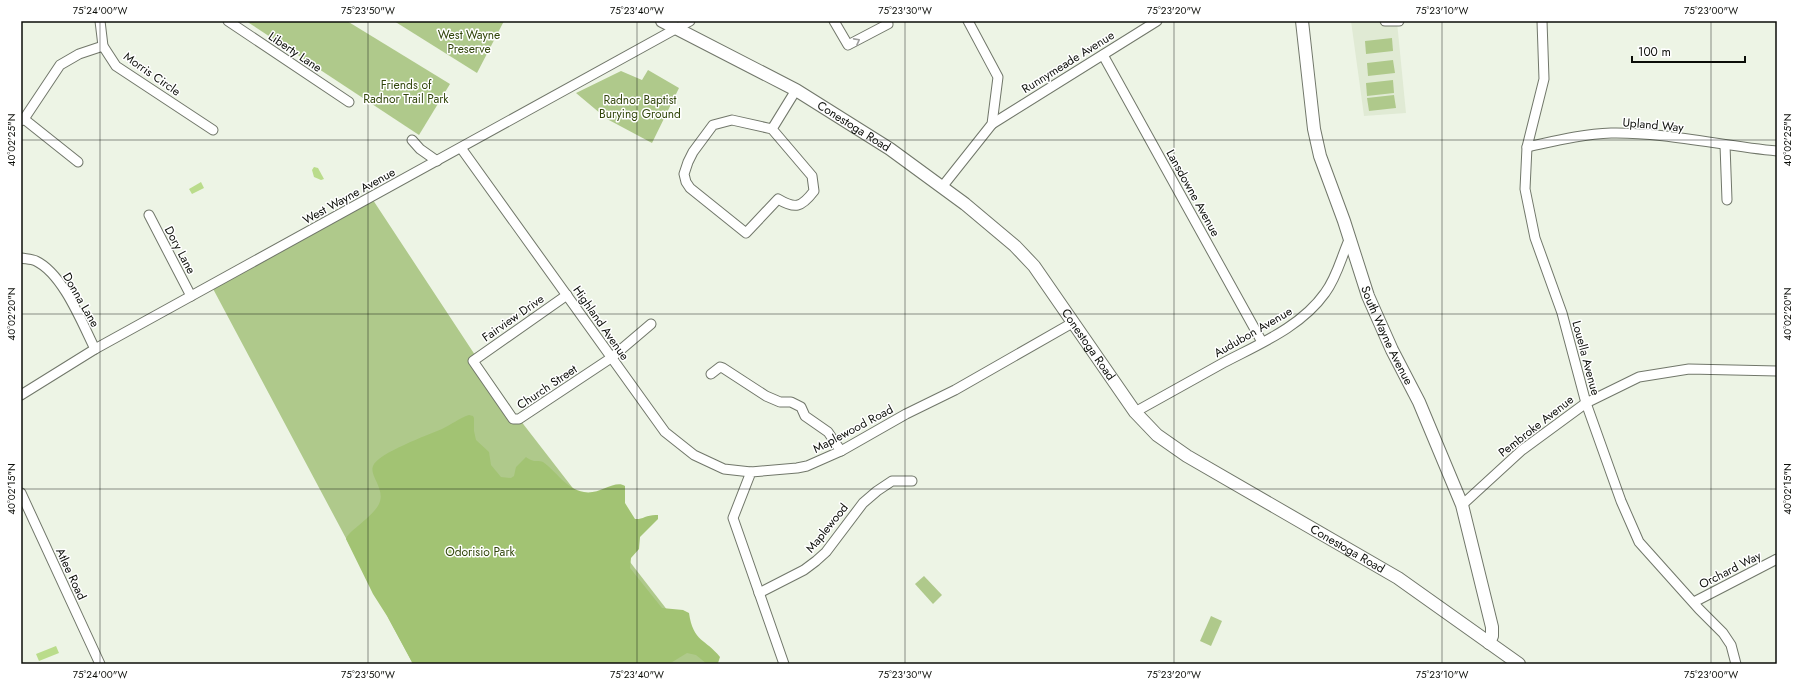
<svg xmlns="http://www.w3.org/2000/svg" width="1798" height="685" font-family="Jost,sans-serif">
<rect width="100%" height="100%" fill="#edf4e5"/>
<path fill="#e0ead4" d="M 1351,21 L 1399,21 L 1397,22 L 1406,113 L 1364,116 Z"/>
<g fill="#afc98b">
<path d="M 246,21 L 347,21 L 450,84 L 419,135 Z"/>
<path d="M 394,21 L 504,21 L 477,73 Z"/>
<path d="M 1392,38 L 1393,51 L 1366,54 L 1365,41 Z"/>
<path d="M 1393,60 L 1395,73 L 1368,76 L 1367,63 Z"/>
<path d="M 648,70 L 679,88 L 652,143 L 607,119 L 576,93 L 621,71 L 642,80 Z"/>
<path d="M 1393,80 L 1394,93 L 1367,96 L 1366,83 Z"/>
<path d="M 1394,95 L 1396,108 L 1369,111 L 1367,98 Z"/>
<path d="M 371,197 L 477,358 L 517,416 L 709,664 L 413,664 L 211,285 Z"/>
<path d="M 924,576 L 942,595 L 933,604 L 915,584 Z"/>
<path d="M 1211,616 L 1222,621 L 1211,646 L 1200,641 Z"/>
</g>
<path fill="#a2c373" d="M 469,415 L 473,416 L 474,418 L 474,431 L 476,440 L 489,452 L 491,465 L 501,477 L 511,478 L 514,476 L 516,467 L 526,457 C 527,458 529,459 531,460 C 535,462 539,460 543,462 C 557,472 566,489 584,492 C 600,495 615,479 625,486 L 625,503 L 635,519 C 642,520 647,514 658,515 L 658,519 L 640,537 L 639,549 L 631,558 L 630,568 L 662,608 L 683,610 L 689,613 C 693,642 706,639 720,657 L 718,663 L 707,664 L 696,655 L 687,653 L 669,664 L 413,664 L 387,616 L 373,594 L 346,539 C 348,531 372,518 379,504 C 386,489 369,476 373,466 C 378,453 428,435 442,429 C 451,425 459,418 469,415 Z"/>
<g fill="#badc8b">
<path d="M 314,167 L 318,168 L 324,179 L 321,180 L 314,177 L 312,170 Z"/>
<path d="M 201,182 L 204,188 L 192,194 L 189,189 Z"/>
<path d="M 56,646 L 59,653 L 39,661 L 36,654 Z"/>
</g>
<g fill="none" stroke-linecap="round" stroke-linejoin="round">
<g stroke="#71776a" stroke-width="11">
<g id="street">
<path d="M 100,21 L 103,46 L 116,66 L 213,130"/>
<path d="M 228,21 L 349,102"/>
<path d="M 834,21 L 848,45 L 888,24 L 887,21"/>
<path d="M 1385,21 L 1399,21"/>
<path d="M 1542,21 L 1544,79 L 1527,147 L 1525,189 L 1535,238 L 1562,313 L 1586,403 L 1621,501 L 1639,542 L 1699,609 L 1723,633 L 1731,645 L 1736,664"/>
<path d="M 1103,55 L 1262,342"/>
<path d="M 24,119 L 78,162"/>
<path d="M 21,121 L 24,119 L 60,65 L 79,54 L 103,46"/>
<path d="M 992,124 L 1157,21"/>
<path d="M 772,129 L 812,176 L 814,191 C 801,208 795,209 778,199 L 746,233 L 690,188 L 686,182 L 684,174 L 688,162 L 693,152 L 713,125 L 732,120 L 772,129 L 796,90"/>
<path d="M 412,140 L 420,149 L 437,161"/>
<path d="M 1725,145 L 1727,200"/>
<path d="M 1527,147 C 1555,141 1583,134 1611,133 C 1666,132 1722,146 1777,151"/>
<path d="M 461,148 L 665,432 L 694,455 L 724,469 L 751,472"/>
<path d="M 942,187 L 992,124 L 998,77 L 968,21"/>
<path d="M 149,215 L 191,296"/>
<path d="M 21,258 C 26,259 32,259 36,261 C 63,274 82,323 95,349"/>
<path d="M 567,295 L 473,361 L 513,419 L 519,419 L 611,358 L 651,324"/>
<path d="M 711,374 L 720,367 L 723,368 L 766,396 L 780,402 L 791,402 L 801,407 L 805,416 L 828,432 L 841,451"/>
<path d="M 21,395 L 95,349 L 690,21"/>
<path d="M 1135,412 C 1164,396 1194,379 1223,363 C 1259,344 1301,327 1325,293 C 1337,277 1341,258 1349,240"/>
<path d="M 21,493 L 100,664"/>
<path d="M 1462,505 L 1522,450 L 1586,403 L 1639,377 L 1689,369 L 1777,371"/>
<path d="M 759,593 L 804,570 L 816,561 L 826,552 L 863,503 L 877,491 L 892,481 L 912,481"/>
<path d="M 1694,602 L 1777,559"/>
<path d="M 784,664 L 733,518 L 751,472 L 797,468 L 807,466 L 841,451 L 906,414 L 955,390 L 1074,322"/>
</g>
</g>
<g stroke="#71776a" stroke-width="14">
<g id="secondary">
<path id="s1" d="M 662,21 L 796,90 L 890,149 L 965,204 L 1015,246 L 1034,266 L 1135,412 L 1157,435 L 1187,456 L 1398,578 L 1519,664"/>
<path id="s2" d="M 1302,21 L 1314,129 L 1320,156 L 1344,221 L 1368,296 L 1392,350 L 1419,402 L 1462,505 L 1492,627 L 1492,636 L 1489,643"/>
</g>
</g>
<use href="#street" stroke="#fff" stroke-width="9"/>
<use href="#secondary" stroke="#fff" stroke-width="12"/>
</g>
<defs><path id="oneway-chevron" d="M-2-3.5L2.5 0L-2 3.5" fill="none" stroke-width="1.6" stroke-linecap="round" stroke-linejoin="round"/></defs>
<use stroke="#9d9e9c" href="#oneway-chevron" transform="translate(857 41) rotate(-28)"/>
<path fill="none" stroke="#0b0d08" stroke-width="1" stroke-opacity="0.45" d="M 100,21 L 100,664M 368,21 L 368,664M 637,21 L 637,664M 905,21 L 905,664M 1174,21 L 1174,664M 1442,21 L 1442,664M 1711,21 L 1711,664M 21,140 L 1777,140M 21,314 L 1777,314M 21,489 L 1777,489M 21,664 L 1777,664"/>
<g text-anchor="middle" stroke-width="3" stroke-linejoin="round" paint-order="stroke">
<g font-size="12" fill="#32460b" stroke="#fff">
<text x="469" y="39">West Wayne<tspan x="469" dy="14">Preserve</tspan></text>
<text x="406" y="89">Friends of<tspan x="406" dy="14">Radnor Trail Park</tspan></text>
<text x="640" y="104">Radnor Baptist<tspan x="640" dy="14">Burying Ground</tspan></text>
<text x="480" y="556">Odorisio Park</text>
</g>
<g font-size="12" fill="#0b0d08" stroke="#fff">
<text transform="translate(295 52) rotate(34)" y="4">Liberty Lane</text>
<text transform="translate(1068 62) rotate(-32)" y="4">Runnymeade Avenue</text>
<text transform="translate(152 74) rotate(35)" y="4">Morris Circle</text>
<text transform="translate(1653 125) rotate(5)" y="4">Upland Way</text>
<text dy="4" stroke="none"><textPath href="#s1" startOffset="219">Conestoga Road</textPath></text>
<text transform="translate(1193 193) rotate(61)" y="4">Lansdowne Avenue</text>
<text transform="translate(349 196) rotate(-29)" y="4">West Wayne Avenue</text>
<text transform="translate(180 250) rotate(62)" y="4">Dory Lane</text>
<text transform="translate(81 300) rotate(60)" y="4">Donna Lane</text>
<text transform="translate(513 318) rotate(-35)" y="4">Fairview Drive</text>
<text transform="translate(601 323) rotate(55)" y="4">Highland Avenue</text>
<text transform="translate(1253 332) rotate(-30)" y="4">Audubon Avenue</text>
<text dy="4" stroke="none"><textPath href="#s2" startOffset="328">South Wayne Avenue</textPath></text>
<text dy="4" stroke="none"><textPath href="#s1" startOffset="543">Conestoga Road</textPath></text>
<text transform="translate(1586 358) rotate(75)" y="4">Louella Avenue</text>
<text transform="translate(547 387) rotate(-34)" y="4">Church Street</text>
<text transform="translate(1536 426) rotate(-38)" y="4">Pembroke Avenue</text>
<text transform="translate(853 429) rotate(-28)" y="4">Maplewood Road</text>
<text transform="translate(827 528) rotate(-51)" y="4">Maplewood</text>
<text dy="4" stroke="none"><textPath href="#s1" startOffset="879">Conestoga Road</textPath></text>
<text transform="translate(1730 570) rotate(-27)" y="4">Orchard Way</text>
<text transform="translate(71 574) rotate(65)" y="4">Atlee Road</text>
</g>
</g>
<rect width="1798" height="685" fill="none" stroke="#ffffff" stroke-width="44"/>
<path d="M1632 56v6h113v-6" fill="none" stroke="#0b0d08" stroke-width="2"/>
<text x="1638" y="56" font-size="12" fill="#0b0d08" stroke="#ffffff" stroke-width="3" paint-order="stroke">100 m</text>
<rect x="22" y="22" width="1754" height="641" fill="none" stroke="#0b0d08" stroke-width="1.5"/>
<g font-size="10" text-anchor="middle" fill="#0b0d08">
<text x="100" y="14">75°24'00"W</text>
<text x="368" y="14">75°23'50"W</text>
<text x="637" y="14">75°23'40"W</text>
<text x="905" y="14">75°23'30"W</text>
<text x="1174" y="14">75°23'20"W</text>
<text x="1442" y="14">75°23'10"W</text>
<text x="1711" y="14">75°23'00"W</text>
<text transform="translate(11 140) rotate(-90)" y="4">40°02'25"N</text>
<text transform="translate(1787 140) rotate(-90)" y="4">40°02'25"N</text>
<text transform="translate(11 314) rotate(-90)" y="4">40°02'20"N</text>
<text transform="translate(1787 314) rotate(-90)" y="4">40°02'20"N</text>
<text transform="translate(11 489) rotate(-90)" y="4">40°02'15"N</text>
<text transform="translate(1787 489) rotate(-90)" y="4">40°02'15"N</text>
<text x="100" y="678">75°24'00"W</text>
<text x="368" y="678">75°23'50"W</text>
<text x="637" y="678">75°23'40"W</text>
<text x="905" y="678">75°23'30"W</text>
<text x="1174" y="678">75°23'20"W</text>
<text x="1442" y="678">75°23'10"W</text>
<text x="1711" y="678">75°23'00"W</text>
</g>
</svg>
